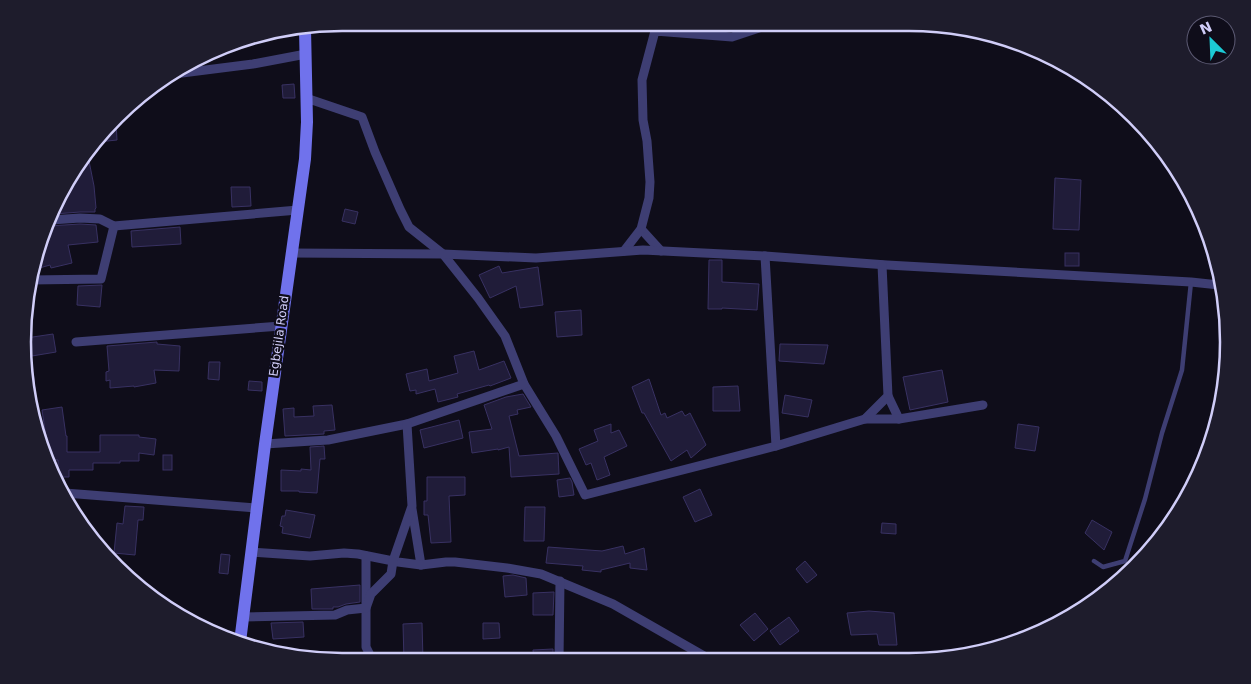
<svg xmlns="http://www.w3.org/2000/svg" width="1251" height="684" font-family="'DejaVu Sans',sans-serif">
<rect width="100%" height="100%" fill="#0f0d1a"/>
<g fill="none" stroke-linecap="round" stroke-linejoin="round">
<g stroke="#13263e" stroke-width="3">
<path d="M 665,23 L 676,25 L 703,23"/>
<path d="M 720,23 L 738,23"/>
</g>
</g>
<g fill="#201c39" stroke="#383162">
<path d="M 294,84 L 295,98 L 283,98 L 282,85 Z"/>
<path d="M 116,122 L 117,140 L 98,142 Z"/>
<path d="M 89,161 L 94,186 L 96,208 L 95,209 L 95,212 L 80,212 L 54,214 L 63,194 L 70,193 L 69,182 L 76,165 L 78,163 Z"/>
<path d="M 1055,178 L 1081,180 L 1079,230 L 1053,229 Z"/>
<path d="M 231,187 L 250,187 L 251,206 L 232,207 Z"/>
<path d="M 345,209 L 358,212 L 355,224 L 342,221 Z"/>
<path d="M 80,224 L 96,225 L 98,242 L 68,245 L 72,263 L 51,268 L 50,265 L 36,269 L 34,259 L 38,250 L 42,249 L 41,243 L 49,226 Z"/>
<path d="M 180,227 L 181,244 L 132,247 L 131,231 Z"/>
<rect x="1065" y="253" width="14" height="13"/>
<path d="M 709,260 L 722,260 L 722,282 L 759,284 L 757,310 L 722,308 L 722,309 L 708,309 Z"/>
<path d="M 499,266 L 502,273 L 538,267 L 543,305 L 520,308 L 516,286 L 490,298 L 479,275 Z"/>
<path d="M 102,285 L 100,307 L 77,305 L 78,286 Z"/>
<path d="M 581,310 L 582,335 L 557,337 L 555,312 Z"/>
<path d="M 53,334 L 56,352 L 26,357 L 25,348 L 26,338 Z"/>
<path d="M 157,342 L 157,344 L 180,346 L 179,371 L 154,370 L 156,383 L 134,387 L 134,386 L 110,388 L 110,380 L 106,381 L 106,372 L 109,371 L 107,346 Z"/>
<path d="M 780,344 L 828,345 L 824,364 L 779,361 Z"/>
<path d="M 474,351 L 479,370 L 504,361 L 511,378 L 490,386 L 489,385 L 457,394 L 458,397 L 438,402 L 435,389 L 416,394 L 416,390 L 410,391 L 406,374 L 427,369 L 429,381 L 458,373 L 454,356 Z"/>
<path d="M 32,362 L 35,389 L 30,390 L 23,363 Z"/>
<path d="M 209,362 L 220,362 L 219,380 L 208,379 Z"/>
<path d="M 942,370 L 948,402 L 910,410 L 903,377 Z"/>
<path d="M 649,379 L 661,415 L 665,413 L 667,418 L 682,411 L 685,416 L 690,413 L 706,445 L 691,458 L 687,450 L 671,461 L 644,413 L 642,413 L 632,387 Z"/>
<path d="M 249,381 L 262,382 L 262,391 L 248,390 Z"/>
<path d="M 738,386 L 740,411 L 713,411 L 713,387 Z"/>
<path d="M 523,394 L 531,407 L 517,410 L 518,414 L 509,416 L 519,456 L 558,453 L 559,474 L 511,477 L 509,447 L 498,450 L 498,449 L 472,453 L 469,432 L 492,429 L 484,405 L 506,397 Z"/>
<path d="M 785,395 L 812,400 L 808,417 L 782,413 Z"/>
<path d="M 332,405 L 335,430 L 324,431 L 324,434 L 285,436 L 283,409 L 294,408 L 294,417 L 314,416 L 313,406 Z"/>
<path d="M 62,407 L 66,436 L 67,436 L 67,452 L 100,452 L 100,435 L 139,435 L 139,437 L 156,439 L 154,455 L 139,453 L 139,461 L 120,461 L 120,463 L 93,463 L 93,470 L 69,470 L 69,477 L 58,477 L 58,460 L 46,460 L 42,443 L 42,437 L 46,437 L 42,410 Z"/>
<path d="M 459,420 L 463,438 L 424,448 L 420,430 Z"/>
<path d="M 611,424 L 611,433 L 619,430 L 627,446 L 604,457 L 610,475 L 597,480 L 591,463 L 586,465 L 579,449 L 598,441 L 594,430 Z"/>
<path d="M 1018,424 L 1039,427 L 1035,451 L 1015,448 Z"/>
<path d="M 324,446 L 325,459 L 320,459 L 317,493 L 299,492 L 299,491 L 281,491 L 281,470 L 301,471 L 301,469 L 311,470 L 310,447 Z"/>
<rect x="163" y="455" width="9" height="15"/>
<path d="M 427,477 L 465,477 L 465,495 L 449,496 L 451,542 L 431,543 L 428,515 L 424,515 L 424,501 L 427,501 Z"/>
<path d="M 570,478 L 572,482 L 574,495 L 559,497 L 557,480 Z"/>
<path d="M 700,489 L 712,515 L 695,522 L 683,497 Z"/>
<path d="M 125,506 L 144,507 L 143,520 L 138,520 L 135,555 L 114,553 L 117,523 L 123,524 Z"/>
<path d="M 525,507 L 545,507 L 544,541 L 524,541 Z"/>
<path d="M 286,510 L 315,515 L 310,538 L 282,533 L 283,527 L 280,526 L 282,516 L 285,516 Z"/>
<path d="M 1092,520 L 1112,532 L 1104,550 L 1085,533 Z"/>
<path d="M 882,523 L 896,524 L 896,534 L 881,533 Z"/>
<path d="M 623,546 L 625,554 L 644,548 L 647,570 L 630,568 L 630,563 L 601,570 L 601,572 L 582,570 L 583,566 L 546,563 L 548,547 L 602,551 Z"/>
<path d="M 221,554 L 230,555 L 228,574 L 219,573 Z"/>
<path d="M 805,561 L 817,575 L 807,583 L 796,569 Z"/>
<path d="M 513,575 L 526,578 L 527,595 L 505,597 L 503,576 Z"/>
<path d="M 360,585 L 360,602 L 346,604 L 338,607 L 333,607 L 333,609 L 312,609 L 311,589 Z"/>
<path d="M 554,592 L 553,615 L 533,615 L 533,593 Z"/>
<path d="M 869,611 L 894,613 L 897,645 L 879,645 L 877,634 L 851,635 L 847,613 Z"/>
<path d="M 755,613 L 768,629 L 754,641 L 740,625 Z"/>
<path d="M 789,617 L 799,631 L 780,645 L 770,631 Z"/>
<path d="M 303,622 L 304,637 L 273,639 L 271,623 Z"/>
<path d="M 422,623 L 423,660 L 404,661 L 403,624 Z"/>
<path d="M 483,623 L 499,623 L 500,638 L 483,639 Z"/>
<path d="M 553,649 L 553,660 L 534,660 L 533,650 Z"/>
</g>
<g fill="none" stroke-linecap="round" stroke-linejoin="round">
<path stroke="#3e3e73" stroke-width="4.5" d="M 1094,561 L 1103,567 L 1125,561 L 1145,499 L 1162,433 L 1182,370 L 1191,282"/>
<g stroke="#3e3e73" stroke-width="9">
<path d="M 174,74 L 253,64 L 306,54"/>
<path d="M 306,98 L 362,117 L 375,152 L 400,209 L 409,227 L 443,254 L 478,298 L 505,336 L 524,384 L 556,436 L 585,495 L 776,446 L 765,256"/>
<path d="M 51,220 L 80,218 L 100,219 L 114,226 L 298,210"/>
<path d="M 641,229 L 661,251"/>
<path d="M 624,251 L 641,229 L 649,198 L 650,182 L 647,141 L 643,120 L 642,80 L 655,31 L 732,37 L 759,28 L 767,23"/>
<path d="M 291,253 L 443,254 L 536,258 L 643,250 L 765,256 L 887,265 L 1191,282 L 1219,285"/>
<path d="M 31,280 L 101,279 L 114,226"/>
<path d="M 76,342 L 281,326"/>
<path d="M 888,396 L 899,419"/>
<path d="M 865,419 L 899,419 L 983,405"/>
<path d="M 265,444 L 328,440 L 407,424 L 524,384"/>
<path d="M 776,446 L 865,419 L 888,396 L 882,265"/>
<path d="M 65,493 L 257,508"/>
<path d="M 412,509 L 421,565"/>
<path d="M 251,552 L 310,556 L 344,553 L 358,554 L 398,562 L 421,565 L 446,562 L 455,562 L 507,568 L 541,574 L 613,604 L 711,660"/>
<path d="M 366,556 L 366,647 L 373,661"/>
<path d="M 243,617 L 335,615 L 347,610 L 366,608 L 371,594 L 391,574 L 393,561 L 412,506 L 407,424"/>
<path d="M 559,660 L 560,581"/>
</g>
<path stroke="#7072ec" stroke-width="12" d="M 240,642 L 265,444 L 305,159 L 307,122 L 305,29"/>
</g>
<g text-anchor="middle" stroke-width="4.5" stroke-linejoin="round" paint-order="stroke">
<g font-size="12" fill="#d0cdf8" stroke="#0f0d1a">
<text transform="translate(279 336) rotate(-82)" y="4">Egbejila Road</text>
</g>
</g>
<path d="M0 0H1251V684H0ZM342 31H909A311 311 0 0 1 1220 342V342A311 311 0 0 1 909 653H342A311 311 0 0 1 31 342V342A311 311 0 0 1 342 31Z" fill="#1e1c2c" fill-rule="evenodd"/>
<path fill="none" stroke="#d0cdf8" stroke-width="2.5" d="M342 31H909A311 311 0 0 1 1220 342V342A311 311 0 0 1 909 653H342A311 311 0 0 1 31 342V342A311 311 0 0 1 342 31Z"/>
<g transform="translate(1211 40) rotate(336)"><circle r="24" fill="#0f0d1a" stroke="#5c5a73"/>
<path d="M0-4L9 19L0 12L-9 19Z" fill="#1ccad5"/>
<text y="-8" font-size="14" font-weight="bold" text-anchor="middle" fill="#d0cdf8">N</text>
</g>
</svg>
